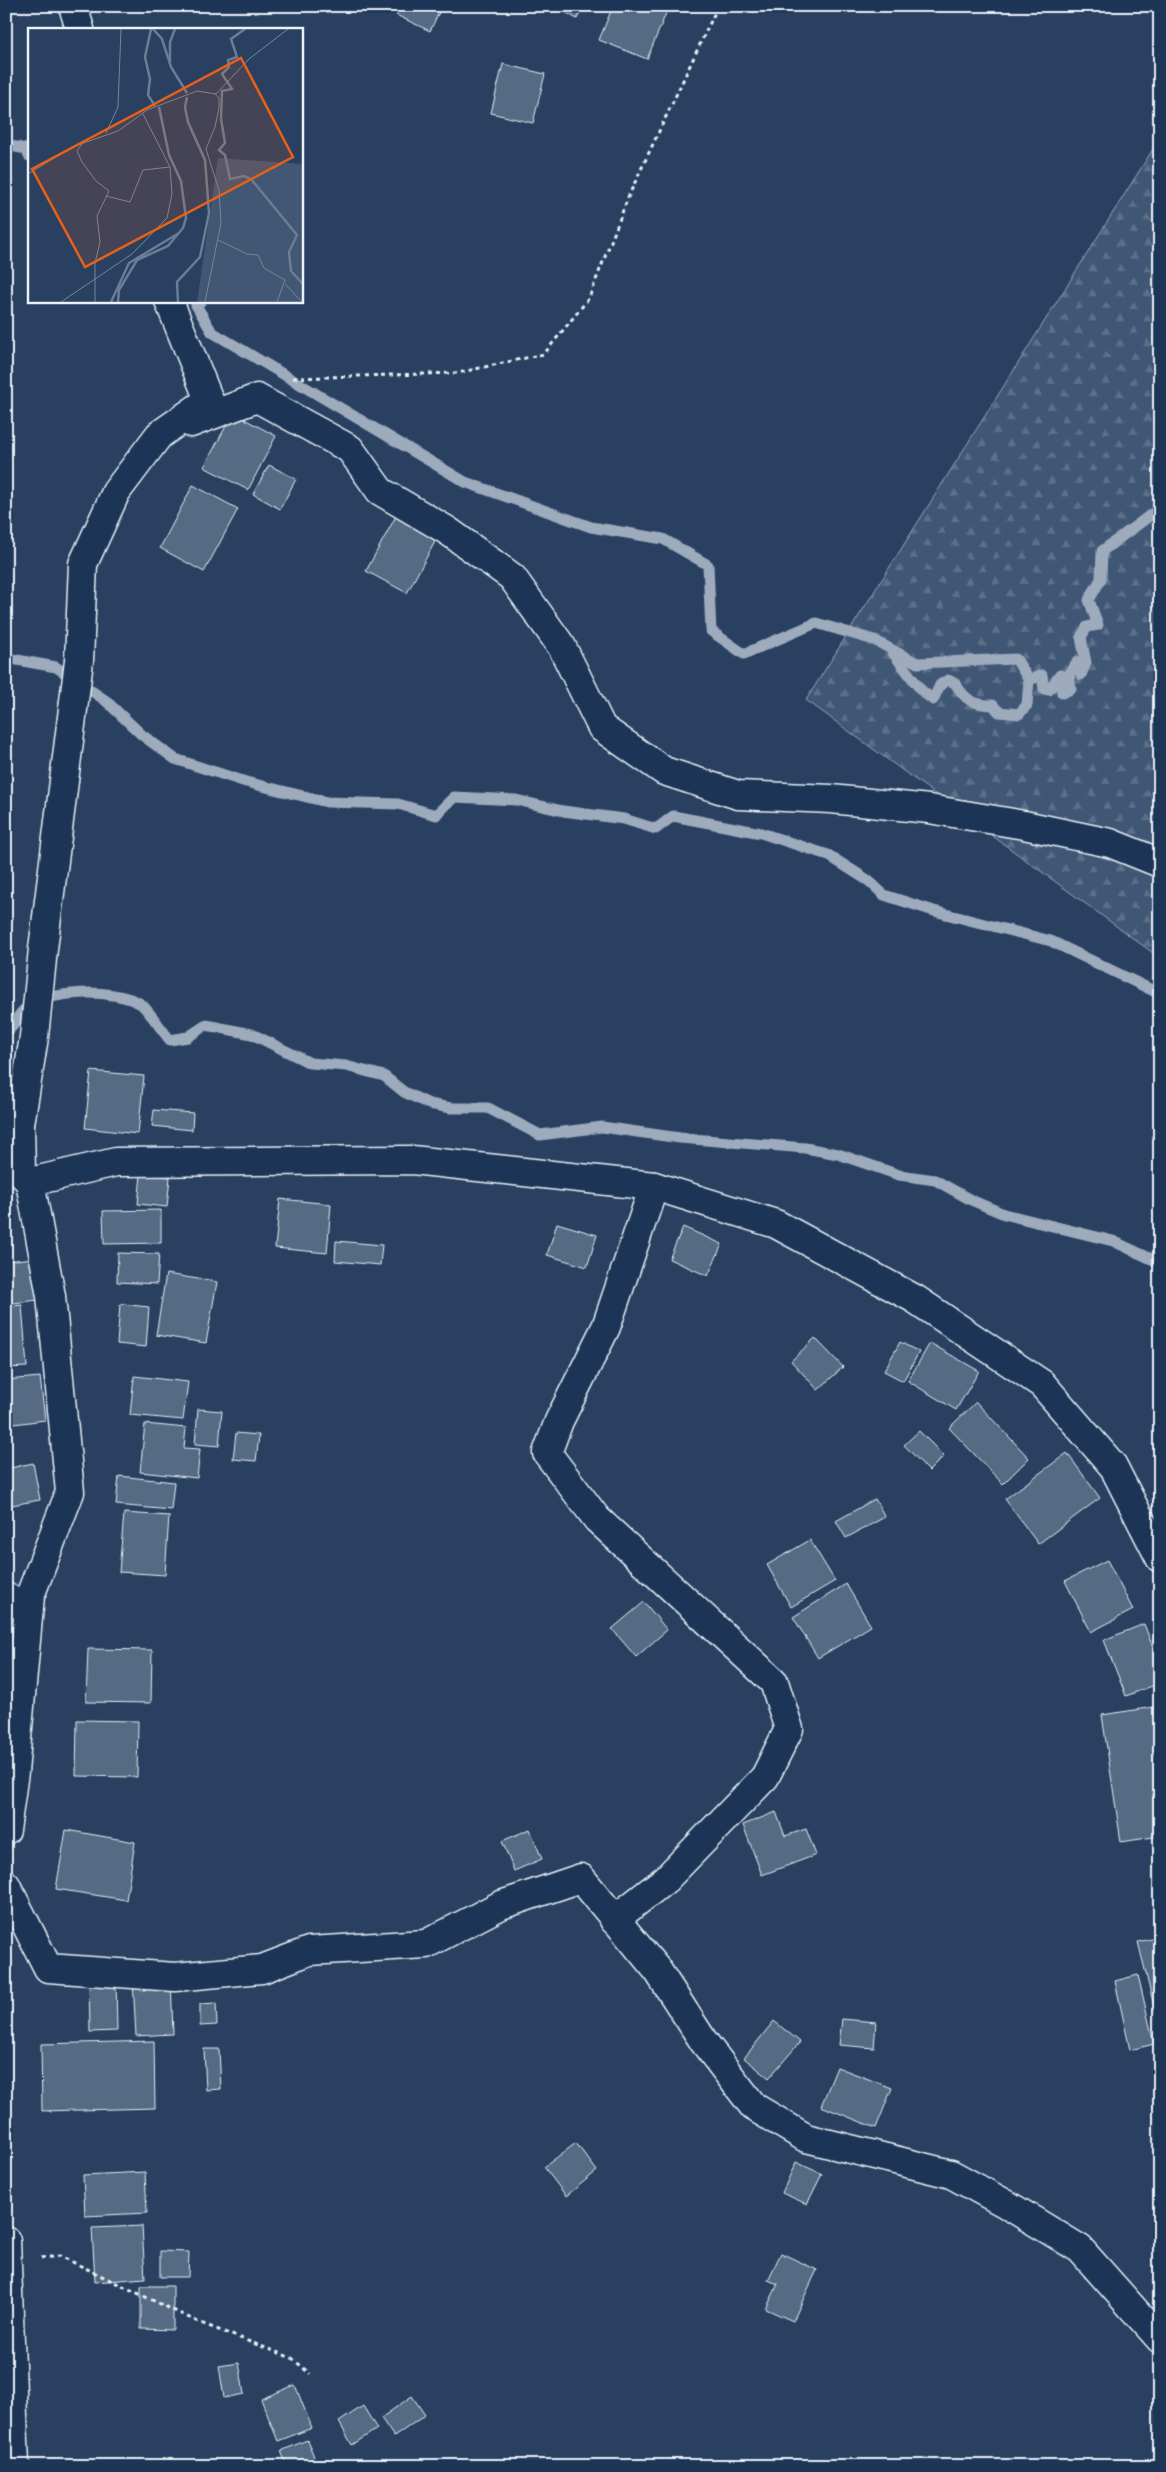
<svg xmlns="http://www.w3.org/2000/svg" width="1166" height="2472" viewBox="0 0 1166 2472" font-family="'Indie Flower',sans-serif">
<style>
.forest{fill:url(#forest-firs);stroke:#94a4b6}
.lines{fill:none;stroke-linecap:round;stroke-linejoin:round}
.stream{stroke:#9dabbd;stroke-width:11}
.building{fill:#556a83;stroke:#e8f1f8}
.street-casing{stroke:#e8f1f8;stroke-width:31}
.secondary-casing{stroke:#e8f1f8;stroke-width:31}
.path{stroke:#e8f1f8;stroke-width:3;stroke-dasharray:4 4;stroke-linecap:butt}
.street{stroke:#1d3557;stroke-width:28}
.secondary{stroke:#1d3557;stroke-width:28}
.inset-river{fill:none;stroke:#6b7c95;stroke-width:2.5}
.inset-road{fill:none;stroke:#75879d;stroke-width:1}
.view{fill:#e86118;fill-opacity:0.15;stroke:#e86118;stroke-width:2.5}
.inset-edge{fill:none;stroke:#e8f1f8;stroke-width:2.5}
</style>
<defs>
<pattern id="forest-firs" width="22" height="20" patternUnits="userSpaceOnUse" patternTransform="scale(1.25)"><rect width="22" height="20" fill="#415774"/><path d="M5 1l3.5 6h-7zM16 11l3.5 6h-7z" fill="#5c7089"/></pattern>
</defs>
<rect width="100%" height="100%" fill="#294061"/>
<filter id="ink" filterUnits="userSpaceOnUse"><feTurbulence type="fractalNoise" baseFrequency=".02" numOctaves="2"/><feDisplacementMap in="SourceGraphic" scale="10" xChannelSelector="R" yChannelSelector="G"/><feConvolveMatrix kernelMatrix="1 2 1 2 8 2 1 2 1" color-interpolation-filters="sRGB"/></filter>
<g filter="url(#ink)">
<!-- forest -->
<path class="forest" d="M1160,138V958L806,700Z"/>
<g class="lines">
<!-- stream -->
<g class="stream">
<path d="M6,145L26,149L29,156"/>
<path d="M201,301L196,305L212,332L465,482L591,527L663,539L708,565L711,631L744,654L816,623L874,640L917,663L1016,659L1029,680L1042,675L1044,689L1049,690L1060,675L1062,693L1071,689L1069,673L1077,662L1081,675L1086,663L1081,637L1087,627L1098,625L1089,600L1101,579L1102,551L1160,508"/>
<path d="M893,653L921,690L933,700L940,685L948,680L955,683C965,700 973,705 993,705L999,712L1019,714L1027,705L1029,680"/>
<path d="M6,658L56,667L105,700L142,735L175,759L246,782L327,802L398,804L436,815L454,797L516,800L563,811L624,819L656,829L673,816L761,833L828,855L869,881L884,895L934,911L1051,941L1160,994"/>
<path d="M6,1032C17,1025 15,1018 23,1011C45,989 115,988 141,1004C146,1007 164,1033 170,1040L188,1037L206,1025L252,1034L310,1063L346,1066L384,1076L404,1092L429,1104L451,1108H488L540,1135L602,1127L680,1138L805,1148L838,1154L899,1175L935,1180L971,1200L1004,1214L1113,1241L1160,1263"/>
</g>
</g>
<!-- building -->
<g class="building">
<path d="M400,6H442L430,31L396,15Z"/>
<path d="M555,6H584L577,19Z"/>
<path d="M613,6H669L647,59L599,40Z"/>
<path d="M503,64L545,74L533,123L491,113Z"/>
<path d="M233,413L276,436L248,490L204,467Z"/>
<path d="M269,465L296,479L280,509L253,494Z"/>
<path d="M193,485L238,509L204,572L160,548Z"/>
<path d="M396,516L437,538L407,593L366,571Z"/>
<path d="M91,1071L144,1076L138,1134L85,1128Z"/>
<path d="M154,1110L193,1113L192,1130L152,1126Z"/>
<path d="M141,1175L170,1177L167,1207L138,1204Z"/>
<path d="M280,1199L331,1204L327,1253L275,1248Z"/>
<path d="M161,1210V1243L104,1244L103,1211Z"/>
<path d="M557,1223L597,1235L587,1267L547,1255Z"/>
<path d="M683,1227L722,1244L708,1276L669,1259Z"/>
<path d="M336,1241L382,1245L380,1265L335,1261Z"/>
<path d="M118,1253L159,1254L157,1284L117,1282Z"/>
<path d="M34,1258L38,1300L6,1304V1261Z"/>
<path d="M166,1274L217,1282L206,1343L156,1335Z"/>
<path d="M120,1304L149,1307L146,1347L117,1344Z"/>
<path d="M22,1305L27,1367L6,1368V1307Z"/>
<path d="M815,1338L843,1367L818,1390L791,1361Z"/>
<path d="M900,1342L919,1352L903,1381L884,1371Z"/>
<path d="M930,1343L979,1371L956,1410L908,1381Z"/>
<path d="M134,1376L188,1382L183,1420L130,1415Z"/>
<path d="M40,1377L45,1420L6,1425V1380Z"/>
<path d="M976,1402L1029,1458L1003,1484L949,1428Z"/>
<path d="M198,1409L222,1411L219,1446L195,1444Z"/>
<path d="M145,1424L186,1428L184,1448L200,1449L197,1478L140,1472Z"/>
<path d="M919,1431L944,1456L929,1471L904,1445Z"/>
<path d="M236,1433L259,1435L256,1461L233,1459Z"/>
<path d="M1067,1453L1100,1498L1038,1544L1005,1499Z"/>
<path d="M33,1463L40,1500L6,1506V1469Z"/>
<path d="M119,1476L174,1482L171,1510L116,1505Z"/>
<path d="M875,1499L885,1517L846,1538L836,1521Z"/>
<path d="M124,1513L169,1516L165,1575L119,1572Z"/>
<path d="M810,1540L835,1581L791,1607L767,1565Z"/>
<path d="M1107,1560L1133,1610L1091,1632L1065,1581Z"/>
<path d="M846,1584L871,1626L818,1658L793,1617Z"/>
<path d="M644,1602L667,1630L636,1657L612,1629Z"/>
<path d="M1144,1624L1160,1666V1683L1126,1696L1104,1640Z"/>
<path d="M88,1649L152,1650L151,1703L86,1702Z"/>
<path d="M1160,1706V1810L1157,1811L1160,1836L1121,1842L1102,1715Z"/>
<path d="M77,1720L138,1721L137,1777L76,1776Z"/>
<path d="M776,1812L785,1836L806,1829L816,1855L762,1875L743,1825Z"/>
<path d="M530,1829L542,1859L514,1871L502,1841Z"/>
<path d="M66,1830L135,1842L126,1900L56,1889Z"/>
<path d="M1160,1937V2030L1138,1942Z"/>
<path d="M1138,1975L1154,2044L1130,2050L1115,1981Z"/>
<path d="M171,1978L173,2034L136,2036L133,1981Z"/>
<path d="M89,1979H116L117,2031L90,2032Z"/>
<path d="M216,2003L217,2025L200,2026V2004Z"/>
<path d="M842,2019L876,2022L874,2048L839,2045Z"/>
<path d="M774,2021L800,2042L769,2078L744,2058Z"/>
<path d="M154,2041L155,2108L42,2111L41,2044Z"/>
<path d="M204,2049H219L221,2089L206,2090Z"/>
<path d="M837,2067L892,2088L876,2128L821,2106Z"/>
<path d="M576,2143L597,2171L566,2196L544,2167Z"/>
<path d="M796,2162L822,2174L807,2204L782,2193Z"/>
<path d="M145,2172L147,2213L85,2216L83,2175Z"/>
<path d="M142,2226L145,2278L95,2282L92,2228Z"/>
<path d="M160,2251L189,2252L188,2277H160Z"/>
<path d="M781,2253L817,2270L793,2321L766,2309L778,2284L768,2280Z"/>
<path d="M141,2286H173V2330L141,2329Z"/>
<path d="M239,2363L244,2394L224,2398L219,2366Z"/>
<path d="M295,2385L312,2428L278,2441L261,2399Z"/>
<path d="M412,2396L425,2415L394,2437L381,2418Z"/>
<path d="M363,2406L377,2429L352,2445L339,2422Z"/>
<path d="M307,2440L318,2466H287L281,2451Z"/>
</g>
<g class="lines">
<!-- street casing -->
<g class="street-casing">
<g id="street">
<path d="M73,6L80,29"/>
<path d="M191,423L257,398L350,449L380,491L448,531L512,577L562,647L602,728L664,771L738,795L831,799L929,809L1024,825L1110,843L1160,863"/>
<path d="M30,1182L116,1162L412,1160L654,1186L776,1224L915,1299L1042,1384L1113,1466L1160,1558"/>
<path d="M6,1830L14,1772L30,1596L70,1492L51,1296L30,1182L21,1173L20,1124L34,1037L43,949L79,661L83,564L116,492L159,435L209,400L169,301"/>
<path d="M6,1885L48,1968L175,1977L262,1969L309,1951L426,1944L501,1905L581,1878L658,1971L704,2042L754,2107L806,2138L951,2174L1006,2204L1080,2249L1160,2339"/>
<path d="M614,1920L666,1879L765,1777L789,1729L774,1682L597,1519L547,1453L559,1421L606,1327L654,1186"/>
<path d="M6,2241L15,2466"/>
</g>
</g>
<!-- secondary casing -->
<g class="secondary-casing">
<path id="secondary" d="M6,1597L28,1610"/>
</g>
<!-- path -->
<g class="path">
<path d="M293,378L457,373L544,354L589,298L629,195L718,6"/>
<path d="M41,2258L60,2256L198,2322L292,2358L310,2374"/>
</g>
<!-- street -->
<use href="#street" class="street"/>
<!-- secondary -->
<use href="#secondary" class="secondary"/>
</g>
</g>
<!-- overview -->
<g transform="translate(28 28)">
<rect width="275" height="275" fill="#294061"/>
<path d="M190,130L275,136V274H169Z" fill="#415774"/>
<path class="inset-river" d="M123,1L117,29L122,51L120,67L127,78M125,1L134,11L143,39L159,65M217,1L203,11L209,29L200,32L201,39L194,46L204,61L194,63L193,91L197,115L191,122L197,127L202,151L216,148L223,151L269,207L261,224L263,243L275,256M142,34V14L147,1M83,274L101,235L151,205M90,274L91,262L109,232L140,218L155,200L158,190L153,153L141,127L131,79M150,274L149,254L172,229L181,185L177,132L160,94L157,79L159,69"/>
<path class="inset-road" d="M78,105L90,79L93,1M55,114L49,123L54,134L68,153L81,163L69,188L72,214L67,235V274M0,146L44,119L90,103L119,82L169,63L188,66L221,31L260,1M78,168L102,174L115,142L142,139M190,212L219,226L230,227L236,240L257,252L249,274M257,256L274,274M33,274L104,226L139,190L144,166L142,139L115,86M177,274L193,195L191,162L178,121L187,99L191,80V70L187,66"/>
<path class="view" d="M213,30L265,129L57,239L4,141Z"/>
<rect width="275" height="275" class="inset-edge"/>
</g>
<!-- margin -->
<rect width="1166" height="2472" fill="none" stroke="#1d3557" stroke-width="25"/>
<rect x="12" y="12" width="1141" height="2447" fill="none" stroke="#e8f1f8" stroke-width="2" filter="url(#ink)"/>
</svg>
